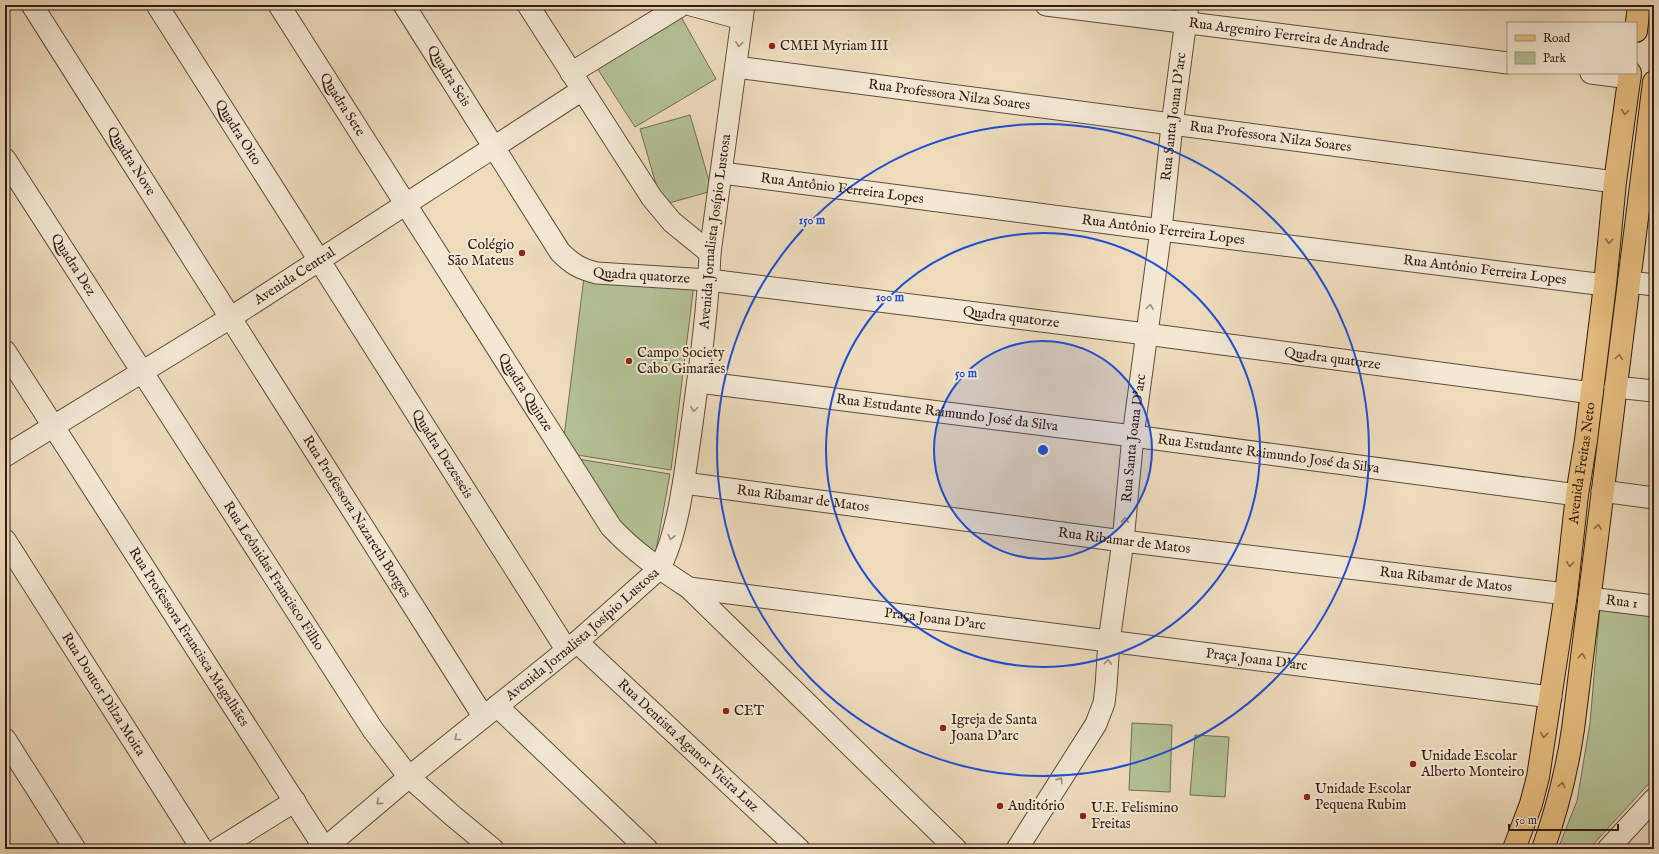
<svg xmlns="http://www.w3.org/2000/svg" width="1659" height="854" viewBox="0 0 1659 854" font-family="'IM FELL English',serif">
<style>
.green{fill:#b3c195;stroke:#726e54}
.lines{fill:none;stroke-linecap:round;stroke-linejoin:round}
.minor-casing{stroke:#604b3c;stroke-width:23}
.major-casing{stroke:#311b12;stroke-width:24}
.minor{stroke:#f3e8d3;stroke-width:21}
.major{stroke:#e6be7e;stroke-width:22}
.oneway{stroke:#9c8c7c}
.oneway2{stroke:#8c6c48}
.ring{fill:none;stroke:#1d4ed8;stroke-width:2}
.poi-dot{fill:#8f2418;stroke:#f3e8d3;stroke-width:1.5}
.labels{text-anchor:middle;dominant-baseline:central;stroke-width:4;stroke-linejoin:round;paint-order:stroke}
.street-label{font-size:14px;fill:#311b12;stroke:#f3e8d3}
.poi-label{font-size:14px;fill:#311b12;stroke:#f3e8d3;text-anchor:start}
.centre{fill:#1d4ed8;stroke:#f3e8d3;stroke-width:2}
.ring-label{font-size:12px;text-anchor:middle;font-weight:bold;fill:#1d4ed8;stroke:#f3e8d3;stroke-width:4;stroke-linejoin:round;paint-order:stroke}
</style>
<rect width="100%" height="100%" fill="#eddbbc"/>
<filter id="stains"><feTurbulence type="fractalNoise" baseFrequency=".005" numOctaves="4"/><feColorMatrix values="0 0 0 0 .2 0 0 0 0 .09 0 0 0 0 .02 0 0 0 .5 -.17"/></filter>
<radialGradient id="worn" r=".72"><stop offset=".6" stop-color="#630" stop-opacity="0"/><stop offset="1" stop-color="#630" stop-opacity=".3"/></radialGradient>
<!-- green -->
<g class="green">
<path d="M680,15L716,79L635,127L597,68Z"/>
<path d="M690,115L712,191L662,205L640,129Z"/>
<path d="M584,277L694,284L671,470L577,455L564,437Z"/>
<path d="M578,459L670,474L655,556L615,520Z"/>
<path d="M1600,607L1654,612V778L1589,849H1558L1577,801L1590,723Z"/>
<path d="M1132,723L1172,725L1170,792L1129,790Z"/>
<path d="M1195,735L1229,737L1225,797L1190,795Z"/>
</g>
<g class="lines">
<!-- minor casing -->
<g class="minor-casing">
<g id="minor">
<path id="s1" d="M32,5L483,716"/>
<path id="s2" d="M157,5L566,649"/>
<path id="s3" d="M279,5L611,527C635,553 660,569 689,588L956,849"/>
<path id="s4" d="M404,5L560,252C572,264 580,269 597,273L709,280L1146,334L1592,393"/>
<path d="M528,5L652,198L672,222L710,253"/>
<path d="M691,5L742,19"/>
<path id="s5" d="M1046,5L1508,63"/>
<path id="s6" d="M736,67L1615,182"/>
<path d="M571,73L682,5"/>
<path d="M1591,73L1630,78"/>
<path id="s7" d="M5,159L373,730L409,777L453,816L493,849"/>
<path id="s8" d="M722,173L1161,230L1605,285"/>
<path d="M1630,282L1654,285"/>
<path id="s9" d="M5,351L325,849"/>
<path id="s10" d="M698,382L1133,436L1577,495"/>
<path d="M1615,387L1654,391"/>
<path id="s11" d="M5,456L230,318L582,90"/>
<path id="s12" d="M684,483L1123,541L1566,594"/>
<path d="M1602,491L1654,498"/>
<path id="s13" d="M5,540L202,849"/>
<path id="s14" d="M689,588L1551,697"/>
<path id="s15" d="M1589,598L1654,606"/>
<path id="s16" d="M577,642L799,849"/>
<path d="M497,706L647,849"/>
<path d="M5,739L75,849"/>
<path d="M218,849L295,801"/>
<path id="s17" d="M324,849L409,777L577,642L659,569C679,533 685,471 691,431C699,372 708,312 710,253L744,5"/>
<path id="s18" d="M1017,849L1096,724L1104,703L1106,686L1109,641L1123,541L1133,436L1161,230L1172,125L1188,5"/>
<path d="M1608,849L1654,799"/>
</g>
</g>
<!-- major casing -->
<g class="major-casing">
<g id="major">
<path d="M1636,31L1639,5"/>
<path id="s19" d="M1514,849L1531,804L1538,777L1566,594L1577,495L1586,440L1605,285L1615,182L1630,73"/>
<path d="M1543,849C1557,810 1567,770 1573,729L1654,82"/>
</g>
</g>
<!-- minor -->
<use href="#minor" class="minor"/>
<!-- major -->
<use href="#major" class="major"/>
</g>
<!-- one-way arrows -->
<defs><path id="oneway-chevron" d="M-2-3.5L2.5 0L-2 3.5" fill="none" stroke-width="1.6" stroke-linecap="round" stroke-linejoin="round"/></defs>
<g class="oneway">
<use href="#oneway-chevron" transform="translate(739 44) rotate(97)"/>
<use href="#oneway-chevron" transform="translate(1150 307) rotate(-82)"/>
<use href="#oneway-chevron" transform="translate(694 409) rotate(98)"/>
<use href="#oneway-chevron" transform="translate(1125 520) rotate(-85)"/>
<use href="#oneway-chevron" transform="translate(671 537) rotate(103)"/>
<use href="#oneway-chevron" transform="translate(1108 662) rotate(-86)"/>
<use href="#oneway-chevron" transform="translate(457 738) rotate(141)"/>
<use href="#oneway-chevron" transform="translate(1060 780) rotate(-57)"/>
<use href="#oneway-chevron" transform="translate(379 802) rotate(140)"/>
</g>
<g class="oneway2">
<use href="#oneway-chevron" transform="translate(1625 112) rotate(98)"/>
<use href="#oneway-chevron" transform="translate(1609 241) rotate(95)"/>
<use href="#oneway-chevron" transform="translate(1619 357) rotate(-82)"/>
<use href="#oneway-chevron" transform="translate(1598 527) rotate(-83)"/>
<use href="#oneway-chevron" transform="translate(1570 564) rotate(96)"/>
<use href="#oneway-chevron" transform="translate(1582 656) rotate(-83)"/>
<use href="#oneway-chevron" transform="translate(1544 735) rotate(96)"/>
<use href="#oneway-chevron" transform="translate(1562 785) rotate(-76)"/>
</g>
<!-- distance rings -->
<circle cx="1043" cy="450" r="109" fill="#1d4ed8" fill-opacity=".12"/>
<g class="ring">
<circle cx="1043" cy="450" r="109"/>
<circle cx="1043" cy="450" r="217"/>
<circle cx="1043" cy="450" r="326"/>
</g>
<!-- markers -->
<g class="poi-dot">
<circle cx="772" cy="46" r="4"/>
<circle cx="522" cy="253" r="4"/>
<circle cx="629" cy="361" r="4"/>
<circle cx="726" cy="711" r="4"/>
<circle cx="943" cy="728" r="4"/>
<circle cx="1413" cy="764" r="4"/>
<circle cx="1307" cy="797" r="4"/>
<circle cx="1000" cy="806" r="4"/>
<circle cx="1083" cy="816" r="4"/>
</g>
<g class="labels">
<!-- street labels -->
<g class="street-label">
<text stroke="none"><textPath href="#s5" startOffset="245">Rua Argemiro Ferreira de Andrade</textPath></text>
<text stroke="none"><textPath href="#s4" startOffset="84">Quadra Seis</textPath></text>
<text stroke="none"><textPath href="#s6" startOffset="215">Rua Professora Nilza Soares</textPath></text>
<text stroke="none"><textPath href="#s3" startOffset="118">Quadra Sete</textPath></text>
<text stroke="none"><textPath href="#s18" startOffset="761">Rua Santa Joana D'arc</textPath></text>
<text stroke="none"><textPath href="#s2" startOffset="151">Quadra Oito</textPath></text>
<text stroke="none"><textPath href="#s6" startOffset="539">Rua Professora Nilza Soares</textPath></text>
<text stroke="none"><textPath href="#s1" startOffset="185">Quadra Nove</textPath></text>
<text stroke="none"><textPath href="#s8" startOffset="121">Rua Antônio Ferreira Lopes</textPath></text>
<text stroke="none"><textPath href="#s8" startOffset="445">Rua Antônio Ferreira Lopes</textPath></text>
<text stroke="none"><textPath href="#s17" startOffset="780">Avenida Jornalista Josípio Lustosa</textPath></text>
<text stroke="none"><textPath href="#s7" startOffset="126">Quadra Dez</textPath></text>
<text stroke="none"><textPath href="#s8" startOffset="769">Rua Antônio Ferreira Lopes</textPath></text>
<text stroke="none"><textPath href="#s11" startOffset="341">Avenida Central</textPath></text>
<text stroke="none"><textPath href="#s4" startOffset="380">Quadra quatorze</textPath></text>
<text stroke="none"><textPath href="#s4" startOffset="752">Quadra quatorze</textPath></text>
<text stroke="none"><textPath href="#s4" startOffset="1076">Quadra quatorze</textPath></text>
<text stroke="none"><textPath href="#s3" startOffset="459">Quadra Quinze</textPath></text>
<text stroke="none"><textPath href="#s10" startOffset="251">Rua Estudante Raimundo José da Silva</textPath></text>
<text stroke="none"><textPath href="#s18" startOffset="437">Rua Santa Joana D'arc</textPath></text>
<text stroke="none"><textPath href="#s10" startOffset="575">Rua Estudante Raimundo José da Silva</textPath></text>
<text stroke="none"><textPath href="#s2" startOffset="532">Quadra Dezesseis</textPath></text>
<text stroke="none"><textPath href="#s19" startOffset="393">Avenida Freitas Neto</textPath></text>
<text stroke="none"><textPath href="#s12" startOffset="120">Rua Ribamar de Matos</textPath></text>
<text stroke="none"><textPath href="#s1" startOffset="606">Rua Professora Nazareth Borges</textPath></text>
<text stroke="none"><textPath href="#s12" startOffset="444">Rua Ribamar de Matos</textPath></text>
<text stroke="none"><textPath href="#s7" startOffset="496">Rua Leônidas Francisco Filho</textPath></text>
<text stroke="none"><textPath href="#s12" startOffset="768">Rua Ribamar de Matos</textPath></text>
<text stroke="none"><textPath href="#s15" startOffset="33">Rua 1</textPath></text>
<text stroke="none"><textPath href="#s14" startOffset="248">Praça Joana D'arc</textPath></text>
<text stroke="none"><textPath href="#s17" startOffset="336">Avenida Jornalista Josípio Lustosa</textPath></text>
<text stroke="none"><textPath href="#s9" startOffset="340">Rua Professora Francisca Magalhães</textPath></text>
<text stroke="none"><textPath href="#s14" startOffset="572">Praça Joana D'arc</textPath></text>
<text stroke="none"><textPath href="#s13" startOffset="183">Rua Doutor Dilza Moita</textPath></text>
<text stroke="none"><textPath href="#s16" startOffset="152">Rua Dentista Aganor Vieira Luz</textPath></text>
</g>
<!-- poi labels -->
<g class="poi-label">
<text x="780" y="46">CMEI Myriam III</text>
<text x="514" y="245" text-anchor="end">Colégio<tspan x="514" dy="16">São Mateus</tspan></text>
<text x="637" y="353">Campo Society<tspan x="637" dy="16">Cabo Gimarães</tspan></text>
<text x="734" y="711">CET</text>
<text x="951" y="720">Igreja de Santa<tspan x="951" dy="16">Joana D'arc</tspan></text>
<text x="1421" y="756">Unidade Escolar<tspan x="1421" dy="16">Alberto Monteiro</tspan></text>
<text x="1315" y="789">Unidade Escolar<tspan x="1315" dy="16">Pequena Rubim</tspan></text>
<text x="1008" y="806">Auditório</text>
<text x="1091" y="808">U.E. Felismino<tspan x="1091" dy="16">Freitas</tspan></text>
</g>
</g>
<circle cx="1043" cy="450" r="6" class="centre"/>
<g class="ring-label">
<text x="812" y="224">150 m</text>
<text x="890" y="301">100 m</text>
<text x="966" y="377">50 m</text>
</g>
<!-- margin -->
<rect width="1659" height="854" fill="none" stroke="#eddbbc" stroke-width="20"/>
<rect x="6" y="6" width="1647" height="842" fill="none" stroke="#311b12" stroke-width="2"/>
<rect x="10" y="10" width="1639" height="834" fill="none" stroke="#311b12"/>
<!-- legend -->
<rect x="1507" y="22" width="130" height="52" fill="#f3e8d3" stroke="#a59686"/>
<rect x="1515" y="35" width="20" height="6" fill="#e6be7e" stroke="#a59686"/>
<text x="1543" y="42" font-size="12" fill="#311b12">Road</text>
<rect x="1515" y="52" width="20" height="12" fill="#b3c195" stroke="#a59686"/>
<text x="1543" y="62" font-size="12" fill="#311b12">Park</text>
<!-- scale -->
<path d="M1509 824v6h109v-6" fill="none" stroke="#311b12" stroke-width="2"/>
<text x="1515" y="824" font-size="12" fill="#311b12" stroke="#f3e8d3" stroke-width="3" paint-order="stroke">50 m</text>
<rect width="100%" height="100%" filter="url(#stains)"/>
<rect width="100%" height="100%" fill="url(#worn)"/>
</svg>
